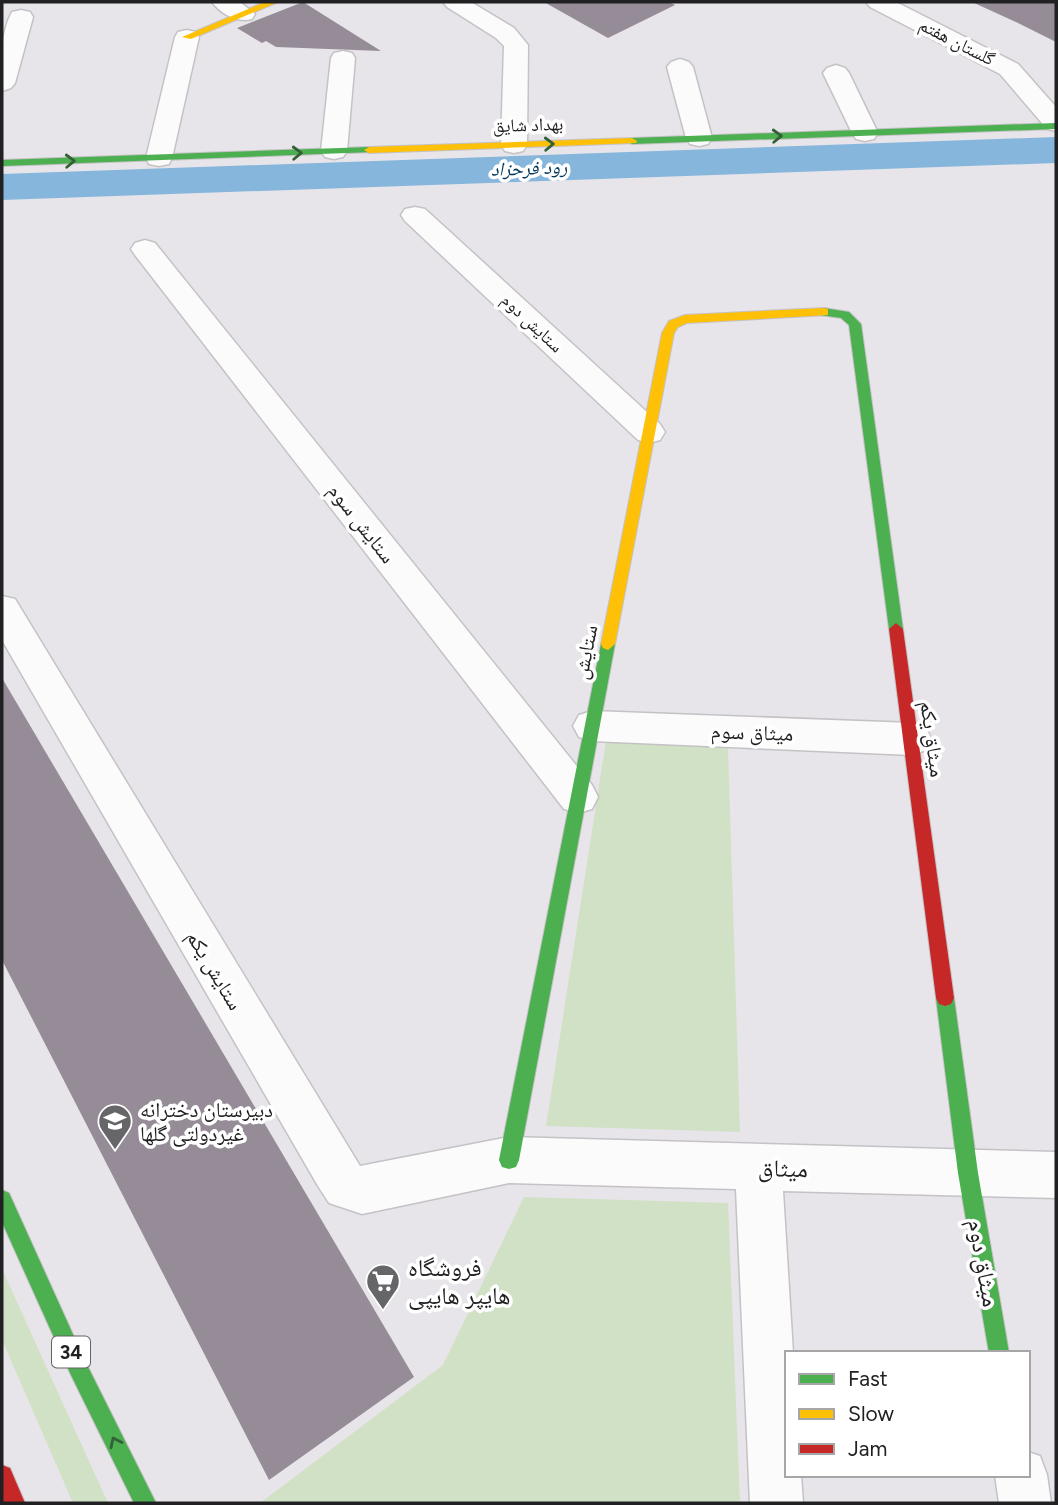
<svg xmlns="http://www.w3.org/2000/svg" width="1058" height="1505" viewBox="0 0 1058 1505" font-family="Figtree,'Noto Naskh Arabic',sans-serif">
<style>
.green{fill:#d1e1c5}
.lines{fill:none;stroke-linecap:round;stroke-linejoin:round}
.river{fill:#86b6dc;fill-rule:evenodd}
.building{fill:#958c98}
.street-casing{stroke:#c4c2c5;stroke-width:3}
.fast-casing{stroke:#c4c2c5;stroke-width:2}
.slow-casing{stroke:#c4c2c5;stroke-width:2}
.jam-casing{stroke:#c4c2c5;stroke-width:2}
.street{fill:#fbfbfc;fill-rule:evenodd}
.fast{fill:#4caf50;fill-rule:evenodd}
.slow{fill:#ffc107;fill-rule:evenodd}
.jam{fill:#c62828;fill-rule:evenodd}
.oneway{stroke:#346037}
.labels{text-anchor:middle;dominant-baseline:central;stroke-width:7;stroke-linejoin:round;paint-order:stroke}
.far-street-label{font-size:18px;fill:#212022;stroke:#fff}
.far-water-label{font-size:19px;font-style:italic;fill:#00395b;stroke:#fff}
.shield{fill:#fff;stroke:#646364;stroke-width:2}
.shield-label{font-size:19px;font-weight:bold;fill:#212022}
.street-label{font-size:21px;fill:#212022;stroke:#fff}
.poi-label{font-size:21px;fill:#212022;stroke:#fff;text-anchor:start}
.near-street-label{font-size:24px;fill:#212022;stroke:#fff}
.near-poi-label{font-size:24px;fill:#212022;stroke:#fff;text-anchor:start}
</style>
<rect width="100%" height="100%" fill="#e7e5e9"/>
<!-- green -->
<g class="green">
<path d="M606,741L728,747L740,1132L546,1126Z"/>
<path d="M524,1197L728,1203L740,1503H260L443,1365Z"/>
<path d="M2,1269L108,1503H73L2,1340Z"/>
</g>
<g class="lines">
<!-- river -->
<path class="river" d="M1056,137V163L2,200V174Z"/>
</g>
<!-- building -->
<g class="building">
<path d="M303,2L381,51L276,47L266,41L262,43L237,28Z"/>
<path d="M544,2H669L675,5L608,38Z"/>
<path d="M972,2H1056V42L1018,23Z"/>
<path d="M2,678L414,1377L269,1480L2,960Z"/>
</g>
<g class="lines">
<!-- street casing -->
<g class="street-casing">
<g id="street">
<path d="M212,2H240L255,14L252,19C237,23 221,14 212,2Z"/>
<path d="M443,2H471L514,28L528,45L527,145L523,151L514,153L505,151L501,145L504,46L496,38L447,7Z"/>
<path d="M866,2H896L1018,64L1056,107V131L1047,129L1000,74L870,7Z"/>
<path d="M21,10L30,12L33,17L15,83L11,88L2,91C1,66 0,33 12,12Z"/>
<path d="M187,30L196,32L199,37L172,158L169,164L159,166L149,164L146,158L175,37L178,32Z"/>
<path d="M343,51L352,53L355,58L347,151L343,157L334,159L325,157L321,151L331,58L334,53Z"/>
<path d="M680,59L689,62L693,67L712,138L708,144L699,146L690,144L686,138L667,67L671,62Z"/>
<path d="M836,65L845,68L849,73L878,133L874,139L865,141L856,139L852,133L823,73L827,68Z"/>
<path d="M415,207L425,209L660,424L665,432L660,440L649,443L638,440L405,221L401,215L405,209Z"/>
<path d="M145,240L155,243L592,785L598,797L592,809L578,813L564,809L135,255L131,249L135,243Z"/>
<path d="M2,596L15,599L360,1166L509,1137L1056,1152V1198L783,1191L793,1353H787V1475H801L803,1503H750L736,1189L509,1183L362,1214L329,1203L318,1186L2,640Z"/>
<path d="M592,711L912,723L926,728L931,739L926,750L912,755L592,741L579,737L573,726L579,715Z"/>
<path d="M1028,1452L1040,1456L1047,1475L1051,1503H999L995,1475H1028Z"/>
</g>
</g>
<!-- fast casing -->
<g class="fast-casing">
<g id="fast">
<path d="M1056,123V129L632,144L627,141L632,138Z"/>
<path d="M369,147L373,148V152L2,166V160Z"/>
<path d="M824,308L849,312L861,324L903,629L896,635L889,629L849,325L841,318L820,315V309Z"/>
<path d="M608,638L615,644L519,1160L516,1167L509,1169L502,1167L499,1160L601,644Z"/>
<path d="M945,990L951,992L954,998L978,1173L1009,1353H989L958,1173L936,998L939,992Z"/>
<path d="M2,1190L9,1193L85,1361L156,1503H134L71,1375L2,1222Z"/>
</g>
</g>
<!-- slow casing -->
<g class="slow-casing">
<g id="slow">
<path d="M265,2H278L191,39L182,37Z"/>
<path d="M632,138L637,141L636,143L369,153L364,150L369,147Z"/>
<path d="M824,308L828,309V315L687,323L678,327L674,333L615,644L608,650L603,648L601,644L662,333L669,321L685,315Z"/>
</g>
</g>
<!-- jam casing -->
<g class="jam-casing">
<g id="jam">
<path d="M896,623L903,629L954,998L951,1004L945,1006L939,1004L936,998L889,629Z"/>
<path d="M2,1465L10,1468L25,1503H3Z"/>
</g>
</g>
<!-- street -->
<use href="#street" class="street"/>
<!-- fast -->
<use href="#fast" class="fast"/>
<!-- slow -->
<use href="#slow" class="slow"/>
<!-- jam -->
<use href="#jam" class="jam"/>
</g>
<!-- one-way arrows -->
<defs><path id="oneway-chevron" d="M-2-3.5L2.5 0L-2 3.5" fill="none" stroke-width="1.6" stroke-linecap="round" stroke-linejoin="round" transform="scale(1.75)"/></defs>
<g class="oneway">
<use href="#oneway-chevron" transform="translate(777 136) rotate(-2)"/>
<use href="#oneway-chevron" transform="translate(549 144) rotate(-2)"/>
<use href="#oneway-chevron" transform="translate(297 153) rotate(-2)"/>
<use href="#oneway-chevron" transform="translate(70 161) rotate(-2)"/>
<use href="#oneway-chevron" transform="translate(115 1442) rotate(-116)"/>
</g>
<!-- icons -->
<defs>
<g id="school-pin" transform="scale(1.75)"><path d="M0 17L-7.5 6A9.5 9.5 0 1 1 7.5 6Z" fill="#666568" stroke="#fff"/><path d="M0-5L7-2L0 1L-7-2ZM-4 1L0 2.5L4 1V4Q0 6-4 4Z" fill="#fff"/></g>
<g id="supermarket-pin" transform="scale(1.75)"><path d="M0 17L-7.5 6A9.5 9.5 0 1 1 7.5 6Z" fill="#666568" stroke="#fff"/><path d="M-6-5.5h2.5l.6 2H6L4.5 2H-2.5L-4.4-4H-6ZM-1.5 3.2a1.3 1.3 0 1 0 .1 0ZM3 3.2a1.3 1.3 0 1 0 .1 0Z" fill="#fff"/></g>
</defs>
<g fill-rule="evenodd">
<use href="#school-pin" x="115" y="1121"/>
<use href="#supermarket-pin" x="383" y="1281"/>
</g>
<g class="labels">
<!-- far-street labels -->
<g class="far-street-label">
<text transform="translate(957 42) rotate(27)">گلستان هفتم</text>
<text transform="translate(528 125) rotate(-2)">بهداد شایق</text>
<text transform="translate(532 323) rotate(43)">ستایش دوم</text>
</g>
<!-- far-water labels -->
<g class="far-water-label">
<text transform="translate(529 168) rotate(-2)">رود فرحزاد</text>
</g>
<!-- shield labels -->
<rect class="shield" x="52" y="1336.5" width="38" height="31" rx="5"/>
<g class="shield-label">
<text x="71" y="1352">34</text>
</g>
<!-- street labels -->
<g class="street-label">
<text transform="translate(362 523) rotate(52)">ستایش سوم</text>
<text transform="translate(585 652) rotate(-79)">ستایش</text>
<text transform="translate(752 732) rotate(2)">میثاق سوم</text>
<text transform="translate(933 739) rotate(82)">میثاق یکم</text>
<text transform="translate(215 970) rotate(59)">ستایش یکم</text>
</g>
<!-- poi labels -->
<g class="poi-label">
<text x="140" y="1109">دبیرستان دخترانه<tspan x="140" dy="24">غیردولتی گلها</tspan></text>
</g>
<!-- near-street labels -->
<g class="near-street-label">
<text transform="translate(783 1168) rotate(2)">میثاق</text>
<text transform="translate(984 1263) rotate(80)">میثاق دوم</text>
</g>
<!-- near-poi labels -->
<g class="near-poi-label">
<text x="408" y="1267">فروشگاه<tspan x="408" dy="28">هایپر هایپی</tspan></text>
</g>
</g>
<!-- border -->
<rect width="1058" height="1505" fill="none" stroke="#212022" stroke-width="7"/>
<!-- legend -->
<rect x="785" y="1351" width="245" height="126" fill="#ffffff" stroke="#a6a6a7" stroke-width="2"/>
<rect x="799" y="1374" width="35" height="10" fill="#4caf50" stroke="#a6a6a7" stroke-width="2"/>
<text x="848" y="1386" font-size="21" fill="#212022">Fast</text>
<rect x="799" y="1409" width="35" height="10" fill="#ffc107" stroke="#a6a6a7" stroke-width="2"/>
<text x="848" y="1421" font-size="21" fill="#212022">Slow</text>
<rect x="799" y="1444" width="35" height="10" fill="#c62828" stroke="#a6a6a7" stroke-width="2"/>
<text x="848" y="1456" font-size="21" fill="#212022">Jam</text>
</svg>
